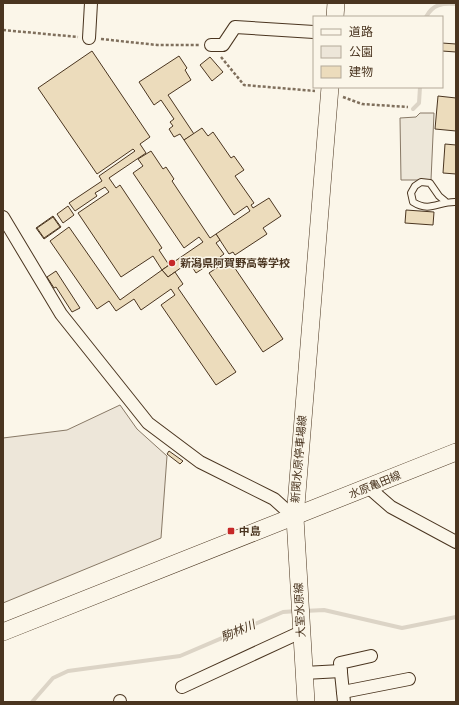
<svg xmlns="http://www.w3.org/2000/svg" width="459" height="705" viewBox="0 0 459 705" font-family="Figtree,'Noto Sans JP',sans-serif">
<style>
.green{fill:#ede6d9;stroke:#887966}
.parking{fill:#ede7d9;stroke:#887966}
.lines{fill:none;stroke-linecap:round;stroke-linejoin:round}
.stream{stroke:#dcd4c6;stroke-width:4}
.building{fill:#ecdcbc;stroke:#4a3520}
.lane-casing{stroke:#4a3520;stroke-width:8}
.street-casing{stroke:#4a3520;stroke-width:14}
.secondary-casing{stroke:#4a3520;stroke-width:18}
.path{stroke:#7f6f5c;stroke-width:2.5;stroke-dasharray:3 2;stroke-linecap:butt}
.lane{stroke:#fbf6e9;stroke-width:6}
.street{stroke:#fbf6e9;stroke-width:12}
.secondary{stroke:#fbf6e9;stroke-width:17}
.poi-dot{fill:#c62828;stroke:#fbf6e9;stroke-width:1.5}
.labels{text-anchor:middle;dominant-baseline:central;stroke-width:3;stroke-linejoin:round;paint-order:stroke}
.poi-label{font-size:11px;font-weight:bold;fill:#4a3520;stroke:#fbf6e9;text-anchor:start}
.street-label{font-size:11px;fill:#4a3520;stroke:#fbf6e9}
.water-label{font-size:12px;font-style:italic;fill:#4a3520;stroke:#fbf6e9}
</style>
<rect width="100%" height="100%" fill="#fbf6e9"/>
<!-- green -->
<path class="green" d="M120,405L137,429L167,456L161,538L3,603V438L67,430Z"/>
<!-- parking -->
<path class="parking" d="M420,113H434L431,180H401L400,118L416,117Z"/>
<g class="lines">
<!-- stream -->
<g class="stream">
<path d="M426,17C433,4 442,3 456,4"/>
<path d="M413,109L419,103L420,87"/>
<path d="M304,611L324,610L402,628L456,617"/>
<path d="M32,702L53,678L68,671L180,656L283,612L297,611"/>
</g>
</g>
<!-- building -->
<g class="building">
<path d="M442,43L456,44V52L442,51Z"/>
<path d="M92,51L150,137L140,144L146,153L109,178L116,188L120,185L162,248L159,250L169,265L162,270L153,256L121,277L78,213L109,192L105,187L95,193L97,196L75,211L69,203L102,181L99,176L135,151L133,149L97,174L38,88Z"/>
<path d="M179,56L187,68L185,70L191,80L168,95L194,134L184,140L180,134L174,137L169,129L173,126L170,122L174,119L161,100L154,105L139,82Z"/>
<path d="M210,57L223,72L212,81L200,65Z"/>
<path d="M438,96L456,98V131L435,129Z"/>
<path d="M202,128L208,136L213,132L231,158L234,156L244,170L235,176L254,203L251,205L253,208L269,198L281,216L263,228L267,234L235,255L233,252L229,254L216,234L250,211L247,206L234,215L184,140Z"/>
<path d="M445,144L456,145V174L443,173Z"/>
<path d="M151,151L163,169L166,167L174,179L172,181L210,238L216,234L220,240L216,243L224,254L220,257L223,261L228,258L283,339L263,352L209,273L221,265L217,259L196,273L189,262L168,277L162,270L203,242L199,237L184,248L133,173L143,166L138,159Z"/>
<path d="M68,206L74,215L63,223L57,214Z"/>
<path d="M406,210L434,212L433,225L405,223Z"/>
<path d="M53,216L61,227L44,239L36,228Z"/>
<path d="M53,217L60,227L44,238L37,228Z"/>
<path d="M69,227L120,300L162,270L168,277L175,272L183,284L178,288L236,372L216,385L161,305L175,295L171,289L141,310L134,299L116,311L109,301L97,309L50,241Z"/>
<path d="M56,271L80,308L72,312L56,287L54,288L47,277Z"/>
<path d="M169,451L183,461L180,464L167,454Z"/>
</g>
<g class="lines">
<!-- lane casing -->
<g class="lane-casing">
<path id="lane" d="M445,201L439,196L430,183L421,182L415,186L411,193L413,202C430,213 439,201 456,202"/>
</g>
<!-- street casing -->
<g class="street-casing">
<g id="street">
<path d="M89,38L91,3"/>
<path d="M211,45H223L235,27L314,32"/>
<path d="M3,217L61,314L148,423L200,462L274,499L295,518"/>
<path d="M368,487L391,507L456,542"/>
<path d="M304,673L341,671"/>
<path d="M182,687L301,632"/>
<path d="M343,692L409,679"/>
<path d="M120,701V702"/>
<path d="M344,702L340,663L371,656"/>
</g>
</g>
<!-- secondary casing -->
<g class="secondary-casing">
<g id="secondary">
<path d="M335,17L336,3"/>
<path d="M3,632L456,452"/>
<path d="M306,702L295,518L330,87"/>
</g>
</g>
<!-- path -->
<g class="path">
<path d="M3,30L78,37"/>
<path d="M101,39L157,45H200"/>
<path d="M221,57L244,85L315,91"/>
<path d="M343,97L362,104L408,107"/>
</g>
<!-- lane -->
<use href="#lane" class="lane"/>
<!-- street -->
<use href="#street" class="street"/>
<!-- secondary -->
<use href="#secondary" class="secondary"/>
</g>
<!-- markers -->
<g class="poi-dot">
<circle cx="172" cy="263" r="4"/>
<rect x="227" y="527" width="8" height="8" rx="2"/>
</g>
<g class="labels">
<!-- poi labels -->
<g class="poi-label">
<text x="180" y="263">新潟県阿賀野高等学校</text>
<text x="239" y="531">中島</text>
</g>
<!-- street labels -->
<g class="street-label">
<text transform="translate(299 459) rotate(-85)">新関水原停車場線</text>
<text transform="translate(375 485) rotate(-22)">水原亀田線</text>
<text transform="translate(300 610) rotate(-93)">大室水原線</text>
</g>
<!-- water labels -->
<g class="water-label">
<text transform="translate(238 631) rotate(-23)">駒林川</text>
</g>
</g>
<!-- border -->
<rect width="459" height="705" fill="none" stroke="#4a3520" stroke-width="8"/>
<!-- legend -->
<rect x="313" y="16" width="130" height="72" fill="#fbf6e9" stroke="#b4a999"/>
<rect x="321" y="29" width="20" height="6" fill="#fbf6e9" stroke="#b4a999"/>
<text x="349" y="36" font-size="12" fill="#4a3520">道路</text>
<rect x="321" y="46" width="20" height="12" fill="#ede6d9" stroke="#b4a999"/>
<text x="349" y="56" font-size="12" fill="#4a3520">公園</text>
<rect x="321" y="66" width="20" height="12" fill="#ecdcbc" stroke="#b4a999"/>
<text x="349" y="76" font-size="12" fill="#4a3520">建物</text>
</svg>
